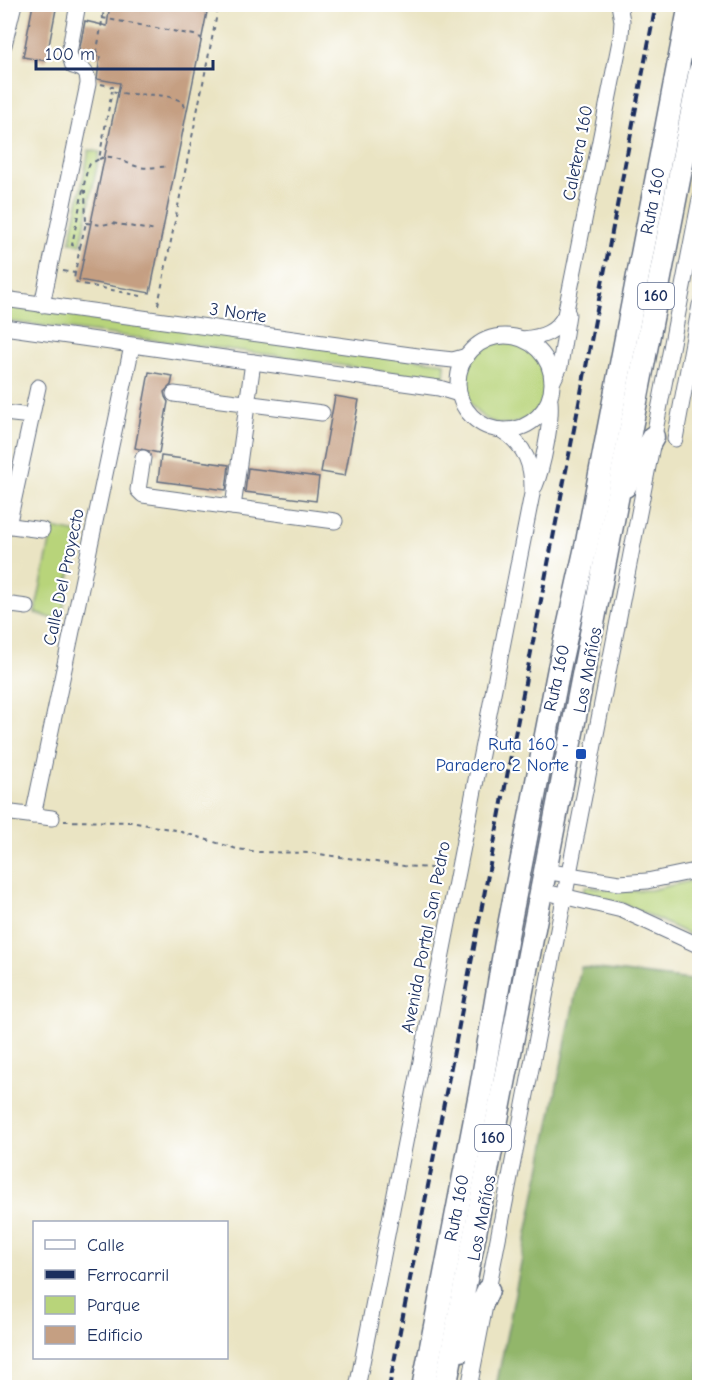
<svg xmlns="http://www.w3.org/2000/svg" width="704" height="1392" viewBox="0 0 704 1392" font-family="'Comic Neue',sans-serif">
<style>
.green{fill:#b8d47a;stroke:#6a826c;stroke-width:1.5}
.forest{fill:#92b66a;stroke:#567264;stroke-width:1.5}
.building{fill:#c59f82}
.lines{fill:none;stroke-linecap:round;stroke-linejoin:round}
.minor-casing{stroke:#636e81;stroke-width:17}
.highway-casing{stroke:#636e81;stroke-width:25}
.path{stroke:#636e81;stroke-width:2;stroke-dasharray:4.5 4.5;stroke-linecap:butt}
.minor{stroke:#fff;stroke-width:15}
.highway{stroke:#fff;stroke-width:22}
.rail{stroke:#1b2f5e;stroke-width:4;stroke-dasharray:9 4.5;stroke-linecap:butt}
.transit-dot{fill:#1a4fb4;stroke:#fff;stroke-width:2}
.labels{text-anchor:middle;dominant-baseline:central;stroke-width:4.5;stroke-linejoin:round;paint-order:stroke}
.shield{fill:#fff;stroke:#5f6d8e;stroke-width:1.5}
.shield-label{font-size:16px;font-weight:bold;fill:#1b2f5e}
.street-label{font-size:18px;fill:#1b2f5e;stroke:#fff}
.transit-label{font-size:18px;fill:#164399;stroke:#fff;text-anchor:end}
</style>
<rect width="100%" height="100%" fill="#fff"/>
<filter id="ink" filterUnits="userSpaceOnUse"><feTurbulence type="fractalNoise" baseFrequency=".0167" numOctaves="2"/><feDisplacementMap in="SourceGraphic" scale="12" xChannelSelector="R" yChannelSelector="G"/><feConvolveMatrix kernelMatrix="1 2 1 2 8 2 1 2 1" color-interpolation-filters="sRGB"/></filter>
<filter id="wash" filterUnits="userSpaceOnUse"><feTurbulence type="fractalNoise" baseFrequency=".008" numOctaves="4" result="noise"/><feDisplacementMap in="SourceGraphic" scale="24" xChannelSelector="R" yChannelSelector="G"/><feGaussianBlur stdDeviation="1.35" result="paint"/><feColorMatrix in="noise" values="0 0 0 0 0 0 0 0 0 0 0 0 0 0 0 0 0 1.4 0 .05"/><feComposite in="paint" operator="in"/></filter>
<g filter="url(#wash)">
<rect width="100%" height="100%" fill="#eae4c3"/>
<!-- green -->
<g class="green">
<path d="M89,150L100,152L81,244L70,242Z"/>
<path d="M5,305L445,363L444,381L273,355L5,321Z"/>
<circle cx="506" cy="383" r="41"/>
<path d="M53,528L78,533L61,621L35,613Z"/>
<path d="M699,879V939L625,904L583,895L585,886L623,891L651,890Z"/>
</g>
<!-- forest -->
<path class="forest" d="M581,967L699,981V1387H496Z"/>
<g id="blocks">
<!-- building -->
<g class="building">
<path d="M33,4H57L46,61L23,57Z"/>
<path d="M110,4H167L207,12L150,293L79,280L120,83L97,79L100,57L79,52L85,21L107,26Z"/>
<path d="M149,372L173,376L171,385L164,392L165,397L168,402L159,453L135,448Z"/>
<path d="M335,396L359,400L345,476L321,472Z"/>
<path d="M161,456L229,465L226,490L158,481Z"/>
<path d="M248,468L319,477L316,501L245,492Z"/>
</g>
</g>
</g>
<g filter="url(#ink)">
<use href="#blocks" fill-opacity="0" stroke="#636e81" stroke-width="1.5"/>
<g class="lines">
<!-- minor casing -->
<g class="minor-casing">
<g id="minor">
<path d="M4,45L14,4"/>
<path d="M4,299L425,357L453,360L467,356"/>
<path d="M42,305L88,84C88,72 84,69 73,66L69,53L78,4"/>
<path d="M4,327L439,388L459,394"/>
<circle cx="505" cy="383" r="47"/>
<path d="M523,339C542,337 556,333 565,315L621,36L622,21L619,4"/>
<path d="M553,381L560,366L568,314"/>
<path d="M174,394L322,413"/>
<path d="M4,413L31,416"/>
<path d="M675,439L700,305"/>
<path d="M143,458L138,490L143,495L335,521"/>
<path d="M535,486C543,467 552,421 550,401"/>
<path d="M233,507L253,362"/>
<path d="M4,525L42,530"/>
<path d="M8,526L38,387"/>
<path d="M4,604L27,607"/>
<path d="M4,812L52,818"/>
<path d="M33,816L132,346"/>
<path d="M544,871L619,883L647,881L700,870"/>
<path d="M541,891L622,910L700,946"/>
<path d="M357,1388L532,494C533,466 526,445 501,430"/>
<path d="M469,1388L700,199"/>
</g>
</g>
<!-- highway casing -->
<g class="highway-casing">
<g id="highway">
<path d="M625,486L653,437"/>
<path d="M461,1350L488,1290"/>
<path d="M423,1388L481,1088L507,936L559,668L586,547L690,4"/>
<path d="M445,1388L700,71"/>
</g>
</g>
<!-- path -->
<g class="path">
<path d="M102,18L194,35L201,38"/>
<path d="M95,62L105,4"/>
<path d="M101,84L113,87L112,91C137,98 161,90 183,102L185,108"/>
<path d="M99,159C113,152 125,164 139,167C149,169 158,166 168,167"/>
<path d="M86,223L102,225L112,223L156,231"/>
<path d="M80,247L86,223L85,190"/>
<path d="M63,271L75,273L80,247L72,245L87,170L90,164L99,159L112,91"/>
<path d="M75,273L74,280L78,283L141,296"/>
<path d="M158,305L219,4"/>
<path d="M64,821L131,822L175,830L237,849L259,852L312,853L404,866L444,869"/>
</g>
<!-- minor -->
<use href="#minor" class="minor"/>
<!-- highway -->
<use href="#highway" class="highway"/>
<!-- rail -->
<path class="rail" d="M389,1388L656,4"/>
</g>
</g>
<!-- markers -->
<rect class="transit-dot" x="575" y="748" width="12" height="12" rx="3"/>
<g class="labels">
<!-- shield labels -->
<g class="shield">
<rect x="638" y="283" width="36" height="26" rx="4.5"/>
<rect x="475" y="1125" width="36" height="26" rx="4.5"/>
</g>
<g class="shield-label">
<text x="656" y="296">160</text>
<text x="493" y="1138">160</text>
</g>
<!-- street labels -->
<g class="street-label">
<text transform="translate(578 153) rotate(-79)">Caletera 160</text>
<text transform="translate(653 201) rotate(-79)">Ruta 160</text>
<text transform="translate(238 313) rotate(8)">3 Norte</text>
<text transform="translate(64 577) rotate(-78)">Calle Del Proyecto</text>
<text transform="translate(588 670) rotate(-79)">Los Mañíos</text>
<text transform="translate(557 678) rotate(-78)">Ruta 160</text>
<text transform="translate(426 937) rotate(-79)">Avenida Portal San Pedro</text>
<text transform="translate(457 1208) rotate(-79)">Ruta 160</text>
<text transform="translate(482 1218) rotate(-79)">Los Mañíos</text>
</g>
<!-- transit labels -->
<g class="transit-label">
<text x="569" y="744">Ruta 160 -<tspan x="569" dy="21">Paradero 2 Norte</tspan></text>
</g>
</g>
<!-- margin -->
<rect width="704" height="1392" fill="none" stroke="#fff" stroke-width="24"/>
<!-- legend -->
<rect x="33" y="1221" width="195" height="138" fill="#ffffff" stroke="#a4acbf" stroke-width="1.5"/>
<rect x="45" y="1240" width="30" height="9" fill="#ffffff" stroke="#a4acbf" stroke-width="1.5"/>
<text x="87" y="1251" font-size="18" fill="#1b2f5e">Calle</text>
<rect x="45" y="1270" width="30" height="9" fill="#1b2f5e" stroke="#a4acbf" stroke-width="1.5"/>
<text x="87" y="1281" font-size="18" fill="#1b2f5e">Ferrocarril</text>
<rect x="45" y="1296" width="30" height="18" fill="#b8d47a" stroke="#a4acbf" stroke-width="1.5"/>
<text x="87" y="1311" font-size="18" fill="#1b2f5e">Parque</text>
<rect x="45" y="1326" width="30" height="18" fill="#c59f82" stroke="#a4acbf" stroke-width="1.5"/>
<text x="87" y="1341" font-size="18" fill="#1b2f5e">Edificio</text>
<!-- scale -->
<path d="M36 60v9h177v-9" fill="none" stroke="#1b2f5e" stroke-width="3"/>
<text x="45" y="60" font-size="18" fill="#1b2f5e" stroke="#ffffff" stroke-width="4.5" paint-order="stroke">100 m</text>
</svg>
